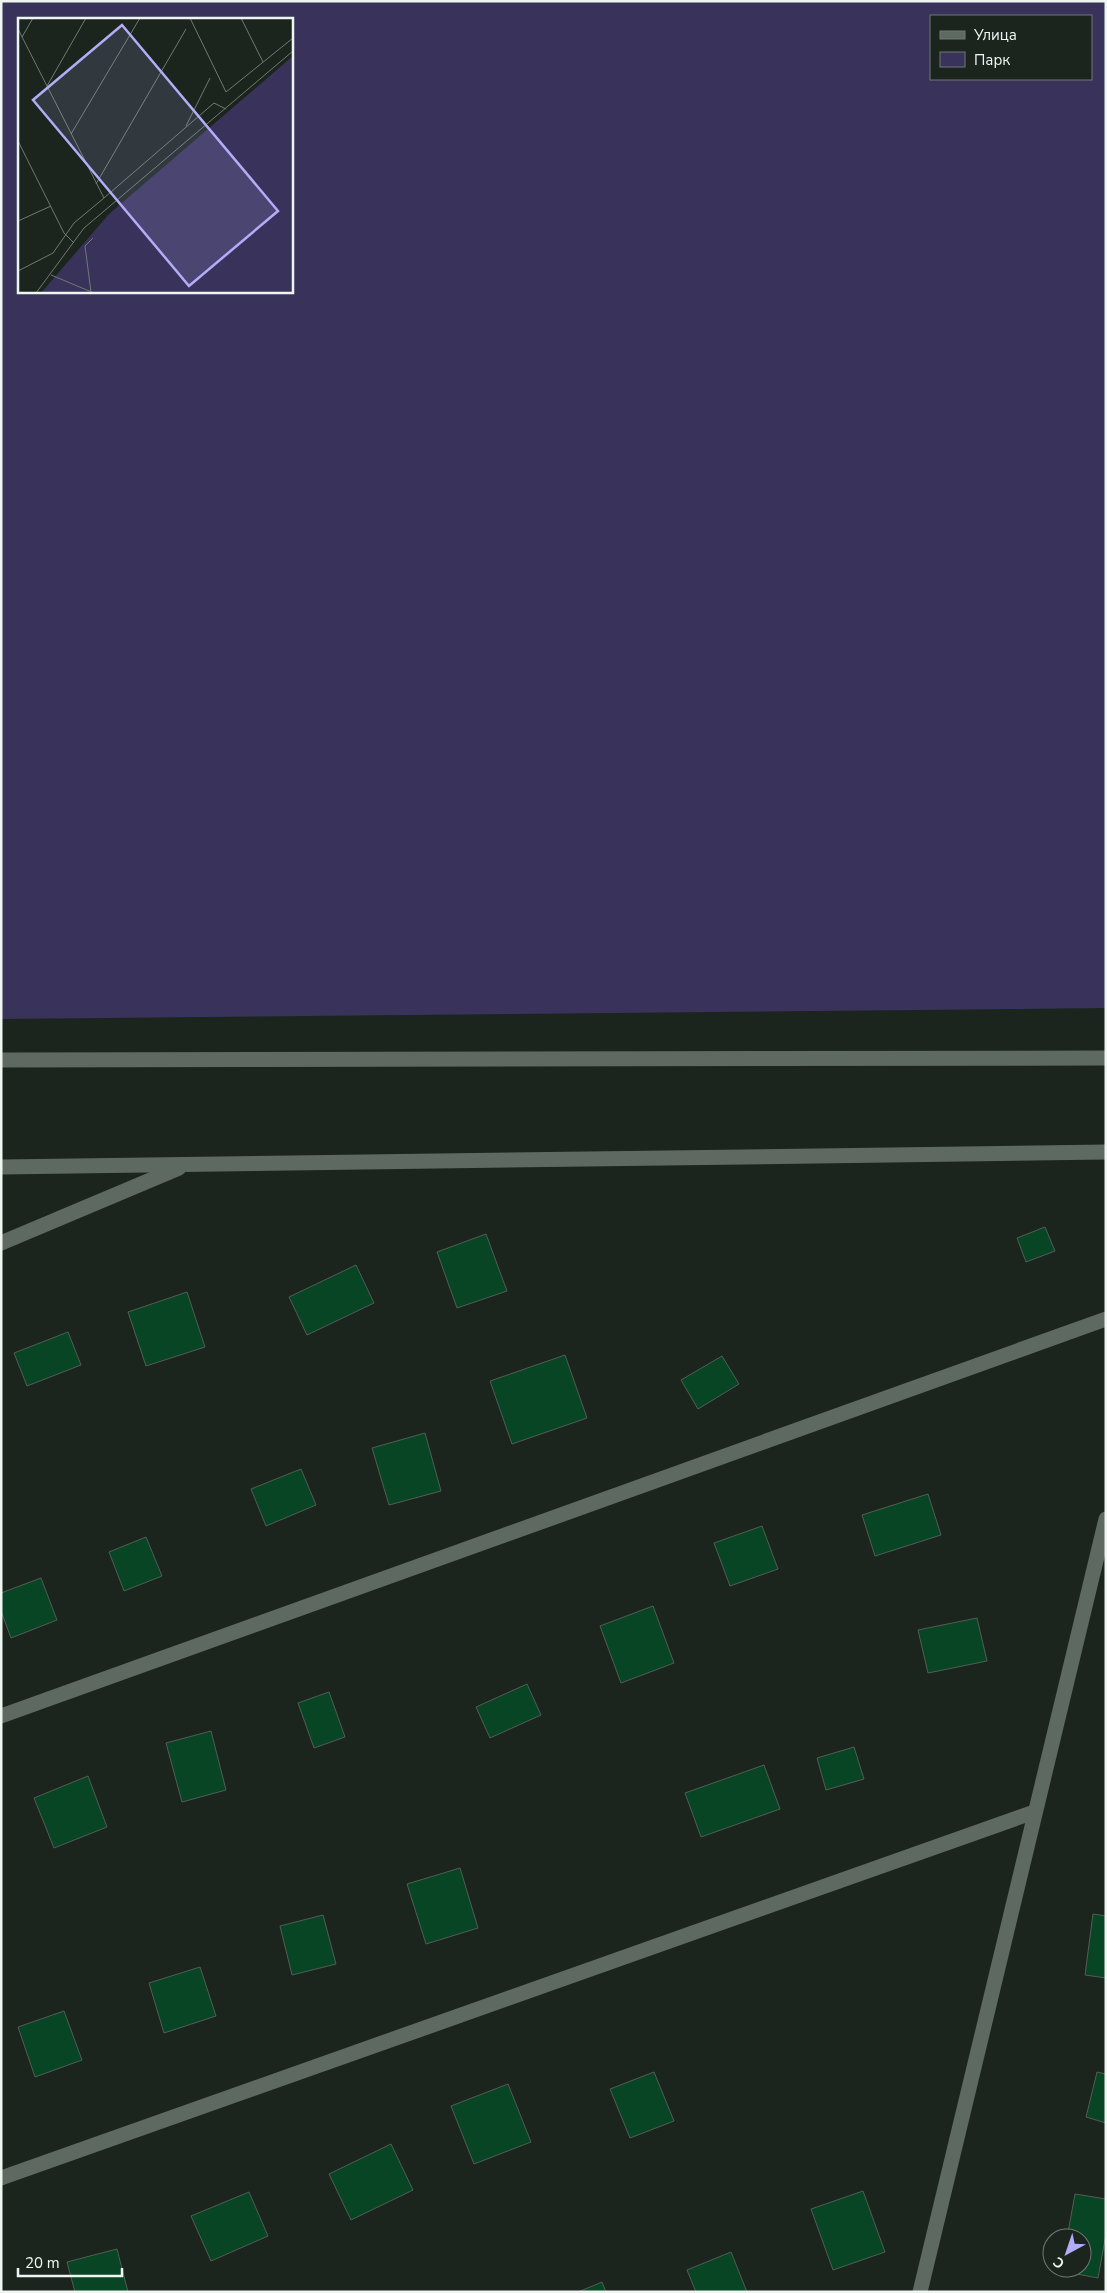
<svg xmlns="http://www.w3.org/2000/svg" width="1107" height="2293" viewBox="0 0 1107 2293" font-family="'Nunito Sans',sans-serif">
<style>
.green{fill:#39335b;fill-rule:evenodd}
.building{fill:#084525;stroke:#525d55}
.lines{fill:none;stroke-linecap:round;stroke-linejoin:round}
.minor{stroke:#5e6961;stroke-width:15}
.inset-road{fill:none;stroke:#707972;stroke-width:1}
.view{fill:#b5acf8;fill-opacity:0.15;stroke:#b5acf8;stroke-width:2.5}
.inset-edge{fill:none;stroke:#eff6f1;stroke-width:2.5}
</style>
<rect width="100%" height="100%" fill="#1b251e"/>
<!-- green -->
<path class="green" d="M1,1H1106V1008L1,1019ZM931,16H1091V79H931ZM19,19H291V291H19Z"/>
<!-- building -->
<g class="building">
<path d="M1045,1227L1055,1251L1026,1262L1017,1238Z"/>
<path d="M486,1234L507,1291L457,1308L437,1252Z"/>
<path d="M356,1265L374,1303L307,1335L289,1297Z"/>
<path d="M187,1292L205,1347L146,1366L128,1312Z"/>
<path d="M68,1332L81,1365L27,1386L14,1353Z"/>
<path d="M565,1355L587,1418L512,1444L490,1381Z"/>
<path d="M722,1356L739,1384L698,1409L681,1380Z"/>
<path d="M425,1433L441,1491L389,1505L372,1448Z"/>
<path d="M301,1469L316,1505L266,1526L251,1489Z"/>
<path d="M928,1494L941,1535L875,1556L862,1515Z"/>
<path d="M762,1526L778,1569L730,1586L714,1543Z"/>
<path d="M146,1537L162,1576L124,1591L109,1552Z"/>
<path d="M41,1578L57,1620L11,1638L1,1611V1593Z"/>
<path d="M653,1606L674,1663L621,1683L600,1626Z"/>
<path d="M977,1618L987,1661L928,1673L918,1630Z"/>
<path d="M527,1684L541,1715L490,1738L476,1707Z"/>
<path d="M329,1692L345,1737L314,1748L298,1703Z"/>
<path d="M211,1731L226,1790L182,1802L166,1743Z"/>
<path d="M854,1747L864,1779L826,1790L817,1758Z"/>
<path d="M764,1765L780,1809L701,1837L685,1793Z"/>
<path d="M88,1776L107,1827L54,1848L34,1798Z"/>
<path d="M460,1868L478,1928L426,1944L407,1884Z"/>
<path d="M1093,1914L1106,1916V1978L1085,1975Z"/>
<path d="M323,1915L336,1964L292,1975L280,1926Z"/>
<path d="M200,1967L216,2016L164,2033L149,1983Z"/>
<path d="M64,2011L82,2060L35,2077L18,2027Z"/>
<path d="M654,2072L674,2121L630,2138L610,2089Z"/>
<path d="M1097,2072L1106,2074V2123L1086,2117Z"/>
<path d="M508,2084L531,2142L474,2164L451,2106Z"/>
<path d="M391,2144L413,2190L351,2220L329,2174Z"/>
<path d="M863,2191L885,2252L833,2270L811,2209Z"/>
<path d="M249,2192L268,2236L211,2261L191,2216Z"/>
<path d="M1075,2194L1106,2199V2234L1098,2278L1061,2271L1062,2268H1082V2238H1067Z"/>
<path d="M117,2249L128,2292H75L67,2262Z"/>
<path d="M731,2252L747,2292H696L687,2270Z"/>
<path d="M602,2282L606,2292H578Z"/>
</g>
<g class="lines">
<!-- minor -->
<g class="minor">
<path d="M1,1060L1106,1058"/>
<path d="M1,1167L1106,1152"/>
<path d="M1,1243L179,1168"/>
<path d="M1,1716L1106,1319"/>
<path d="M1,2178L1034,1812"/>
<path d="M920,2292L1106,1519"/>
</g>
</g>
<!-- overview -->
<g transform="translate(18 18)">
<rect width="275" height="275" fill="#1b251e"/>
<path d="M275,38V275H23L91,196Z" fill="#39335b"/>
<path class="inset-road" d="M172,0L208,74L275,20M223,0L245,44M0,11L86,180L196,85L208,91M4,19L15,0M29,68L68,0M168,108L192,60M53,116L122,0M0,123L46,215L56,225M78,166L168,11M0,203L33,188M0,253L35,235L56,205L86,180M33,257L76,275M73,274L67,228L75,220M18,275L66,210L275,33"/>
<path class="view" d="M104,7L260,193L171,268L15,82Z"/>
<rect width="275" height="275" class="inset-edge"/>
</g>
<!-- border -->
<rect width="1107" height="2293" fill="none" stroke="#eff6f1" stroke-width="5"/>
<!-- legend -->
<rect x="930" y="15" width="162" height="65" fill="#1b251e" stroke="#707972"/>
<rect x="940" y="31" width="25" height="8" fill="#5e6961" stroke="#707972"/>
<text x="974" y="40" font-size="15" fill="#eff6f1">Улица</text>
<rect x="940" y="52" width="25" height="15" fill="#39335b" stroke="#707972"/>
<text x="974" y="65" font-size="15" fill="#eff6f1">Парк</text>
<!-- north arrow -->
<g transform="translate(1067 2253) rotate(220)"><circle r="24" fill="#1b251e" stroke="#707972"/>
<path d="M0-4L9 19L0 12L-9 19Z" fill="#b5acf8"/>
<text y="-8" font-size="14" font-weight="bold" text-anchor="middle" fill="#eff6f1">С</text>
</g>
<!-- scale -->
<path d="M18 2268v8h104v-8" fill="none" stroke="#eff6f1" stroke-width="2.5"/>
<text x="25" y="2268" font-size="15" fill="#eff6f1" stroke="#1b251e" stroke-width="4" paint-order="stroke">20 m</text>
</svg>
